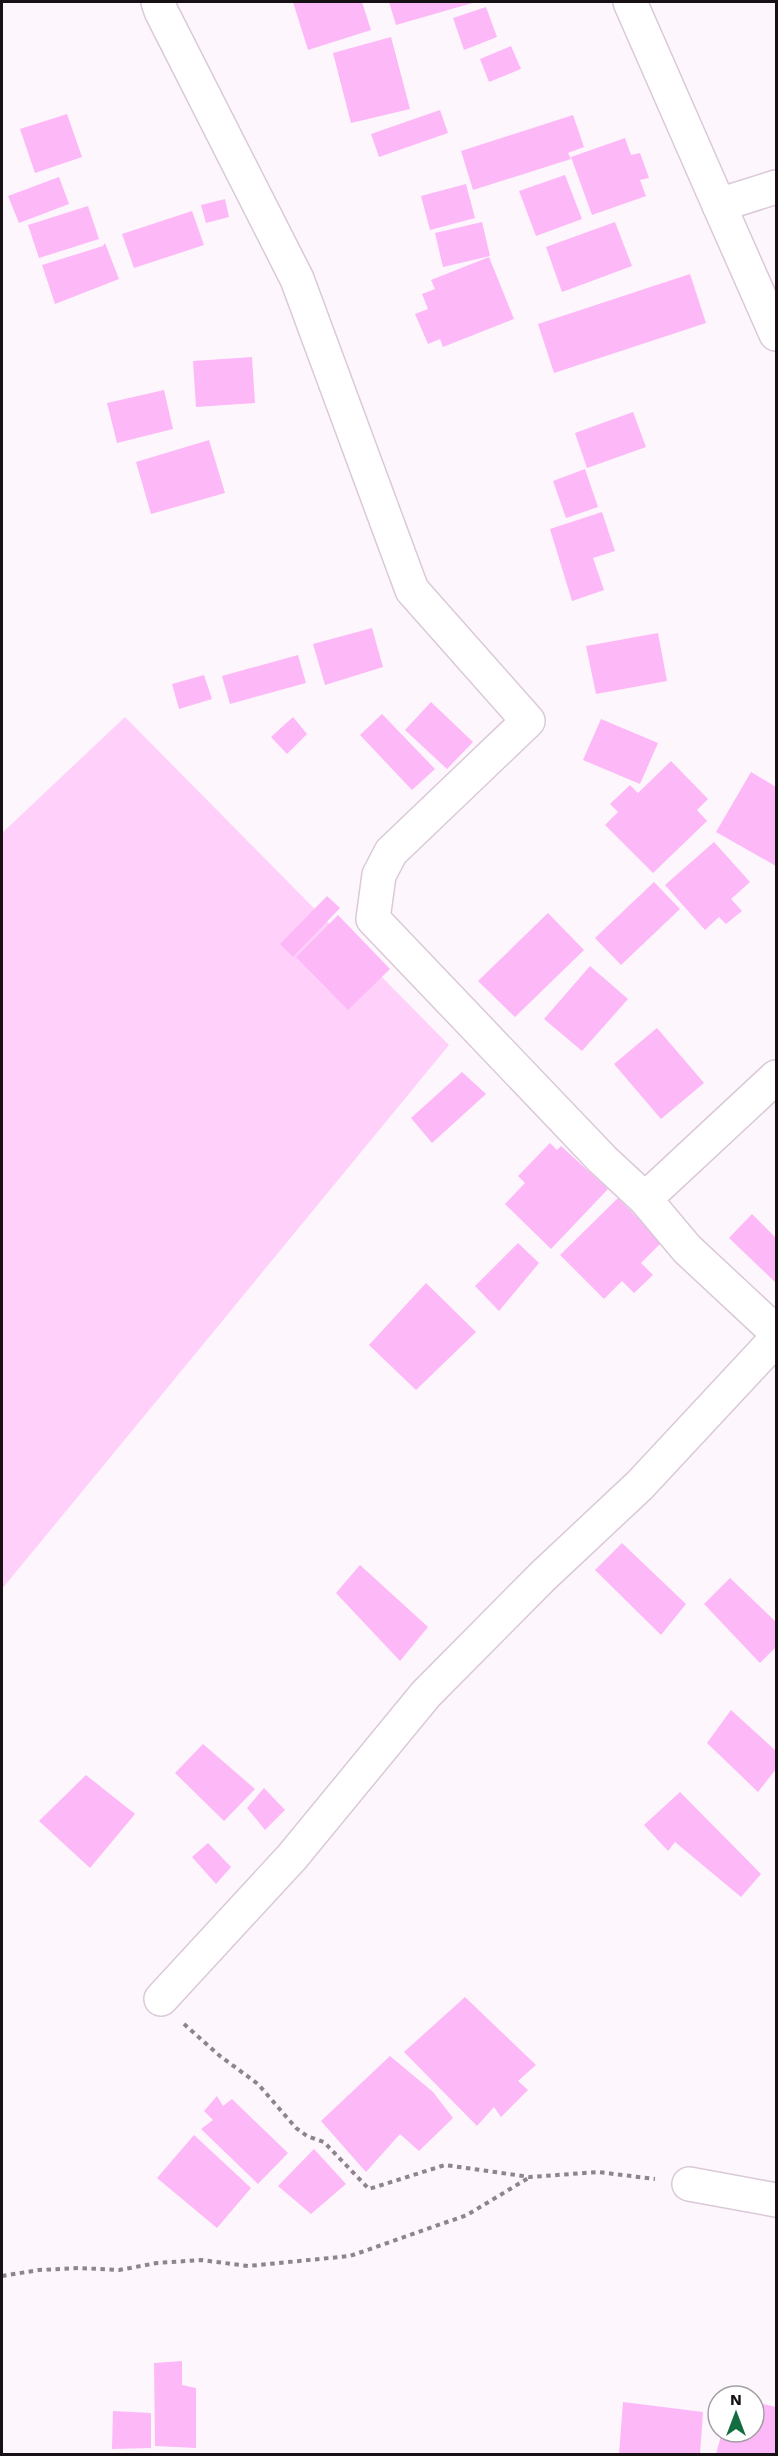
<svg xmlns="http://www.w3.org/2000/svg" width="778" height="2456" viewBox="0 0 778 2456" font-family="'Work Sans',sans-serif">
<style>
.green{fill:#ffd1fa}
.building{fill:#fdb8f8}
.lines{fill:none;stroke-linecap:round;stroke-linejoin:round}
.minor-casing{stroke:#dac9d9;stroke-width:36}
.path{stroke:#8c858b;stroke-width:4;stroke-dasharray:4.5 4.5;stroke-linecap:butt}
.minor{stroke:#fff;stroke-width:33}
</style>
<rect width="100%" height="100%" fill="#fef6fd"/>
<!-- green -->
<path class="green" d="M125,717L449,1045L2,1589V833Z"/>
<!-- building -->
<g class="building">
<path d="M293,2H362L371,30L308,50Z"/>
<path d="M389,2H476L396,25Z"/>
<path d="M486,7L497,37L464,50L453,18Z"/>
<path d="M391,37L410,109L351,123L333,53Z"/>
<path d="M511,46L521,69L489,82L480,59Z"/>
<path d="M440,110L448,133L379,157L371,134Z"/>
<path d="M67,114L82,157L35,173L20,129Z"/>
<path d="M573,115L584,147L568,153L571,159L473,190L461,151Z"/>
<path d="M625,138L631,155L640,153L649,178L640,180L646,196L592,215L571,157Z"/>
<path d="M565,175L582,219L536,236L519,191Z"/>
<path d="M59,177L69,204L19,223L8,196Z"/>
<path d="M466,184L475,218L430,230L421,196Z"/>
<path d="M225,199L229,217L206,223L201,205Z"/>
<path d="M88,206L99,239L39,258L28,225Z"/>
<path d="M192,211L204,245L134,268L122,234Z"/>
<path d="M482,222L490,256L443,267L435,233Z"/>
<path d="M615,222L632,266L562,292L546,247Z"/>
<path d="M105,243L119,279L55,304L42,265L103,246Z"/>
<path d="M489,257L514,319L443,347L440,339L428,344L415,314L428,309L422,294L435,289L431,280Z"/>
<path d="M690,274L706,323L554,373L538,324Z"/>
<path d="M252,357L255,403L196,407L193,361Z"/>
<path d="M164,390L173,429L117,443L107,403Z"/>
<path d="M633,412L646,447L587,468L575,433Z"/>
<path d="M209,440L225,493L151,514L136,462Z"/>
<path d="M585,469L598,507L566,518L553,481Z"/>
<path d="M602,512L615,551L593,558L604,590L572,601L550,529Z"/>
<path d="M372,628L383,667L325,685L313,644Z"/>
<path d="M658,633L667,681L596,694L586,646Z"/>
<path d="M298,655L306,683L230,704L222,676Z"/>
<path d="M204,675L212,699L179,709L172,684Z"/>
<path d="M431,702L473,742L447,769L405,730Z"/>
<path d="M382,714L435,769L412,790L360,735Z"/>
<path d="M293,717L307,734L287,754L271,737Z"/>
<path d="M601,719L658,743L640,784L583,760Z"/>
<path d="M671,761L708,799L697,810L707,821L653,873L605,825L618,812L610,804L630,785L638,793Z"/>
<path d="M751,772L776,787V866L716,832Z"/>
<path d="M714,842L750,882L731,899L742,911L726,924L719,917L705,930L665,885Z"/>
<path d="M654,882L680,909L621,965L595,938Z"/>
<path d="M327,896L340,908L293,957L280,944Z"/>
<path d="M548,913L584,950L515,1017L478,981Z"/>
<path d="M338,915L390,969L348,1010L296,957Z"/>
<path d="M590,966L628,999L582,1051L544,1019Z"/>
<path d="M657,1028L704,1083L661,1119L614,1064Z"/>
<path d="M462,1072L486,1094L432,1143L411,1118Z"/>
<path d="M550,1143L557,1150L561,1146L608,1189L551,1249L505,1204L525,1183L518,1176Z"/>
<path d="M618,1198L662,1242L641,1263L653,1275L634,1293L622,1281L604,1299L560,1255Z"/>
<path d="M752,1214L776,1238V1283L729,1238Z"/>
<path d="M518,1243L539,1263L499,1311L475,1286Z"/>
<path d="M426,1283L476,1332L416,1390L369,1345Z"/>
<path d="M622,1543L686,1604L661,1635L595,1570Z"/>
<path d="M360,1565L428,1627L400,1661L336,1593Z"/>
<path d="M730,1578L776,1622V1647L760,1663L704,1604Z"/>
<path d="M731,1710L776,1751V1769L758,1792L707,1743Z"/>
<path d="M203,1744L255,1789L224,1821L175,1773Z"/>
<path d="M86,1775L135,1814L90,1868L39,1821Z"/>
<path d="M264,1788L285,1810L265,1830L247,1808Z"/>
<path d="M680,1792L761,1874L741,1897L675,1842L668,1851L644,1825Z"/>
<path d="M208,1843L231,1867L216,1884L192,1857Z"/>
<path d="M465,1997L536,2065L518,2081L528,2090L501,2117L494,2107L477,2126L404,2052Z"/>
<path d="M390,2056L433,2092L453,2118L419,2151L400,2134L366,2172L321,2121Z"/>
<path d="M217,2096L223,2106L232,2099L288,2153L258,2184L201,2129L213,2120L204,2111Z"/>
<path d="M194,2135L251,2188L217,2228L157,2178Z"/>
<path d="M314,2149L346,2184L311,2214L278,2186Z"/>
<path d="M182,2361V2385L196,2388V2448L155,2446L154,2363Z"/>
<path d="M623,2402L703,2412L700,2454H619Z"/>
<path d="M754,2402L776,2407V2454H716L722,2432H754Z"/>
<path d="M113,2411L151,2413V2448L112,2449Z"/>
</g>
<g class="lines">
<!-- minor casing -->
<g class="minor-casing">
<g id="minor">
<path d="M158,2L161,11L297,279L412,590L528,721L391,852L379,875L373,919L603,1160L645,1199L687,1249L776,1332"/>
<path d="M630,2L719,205L776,187"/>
<path d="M719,205L776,334"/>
<path d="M645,1199L776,1077"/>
<path d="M161,1999L292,1857L426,1694L543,1576L640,1485L776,1339"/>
<path d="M689,2184L776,2200"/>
</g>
</g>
<!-- path -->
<g class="path">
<path d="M184,2024L220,2056L258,2084L296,2128L307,2136L324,2142L369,2189L445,2165L530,2177L598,2172L655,2179"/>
<path d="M2,2276L39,2270L79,2268L119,2270L157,2263L201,2260L248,2266L350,2256L467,2215L530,2177"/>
</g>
<!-- minor -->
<use href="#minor" class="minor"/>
</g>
<!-- border -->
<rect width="778" height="2456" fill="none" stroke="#171116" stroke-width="6"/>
<!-- north arrow -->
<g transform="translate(736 2414)"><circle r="28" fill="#ffffff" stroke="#a2a0a2" stroke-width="1.5"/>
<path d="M0-4.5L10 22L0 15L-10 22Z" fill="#136d41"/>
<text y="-9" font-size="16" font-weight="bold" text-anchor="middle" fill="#171116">N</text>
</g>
</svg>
